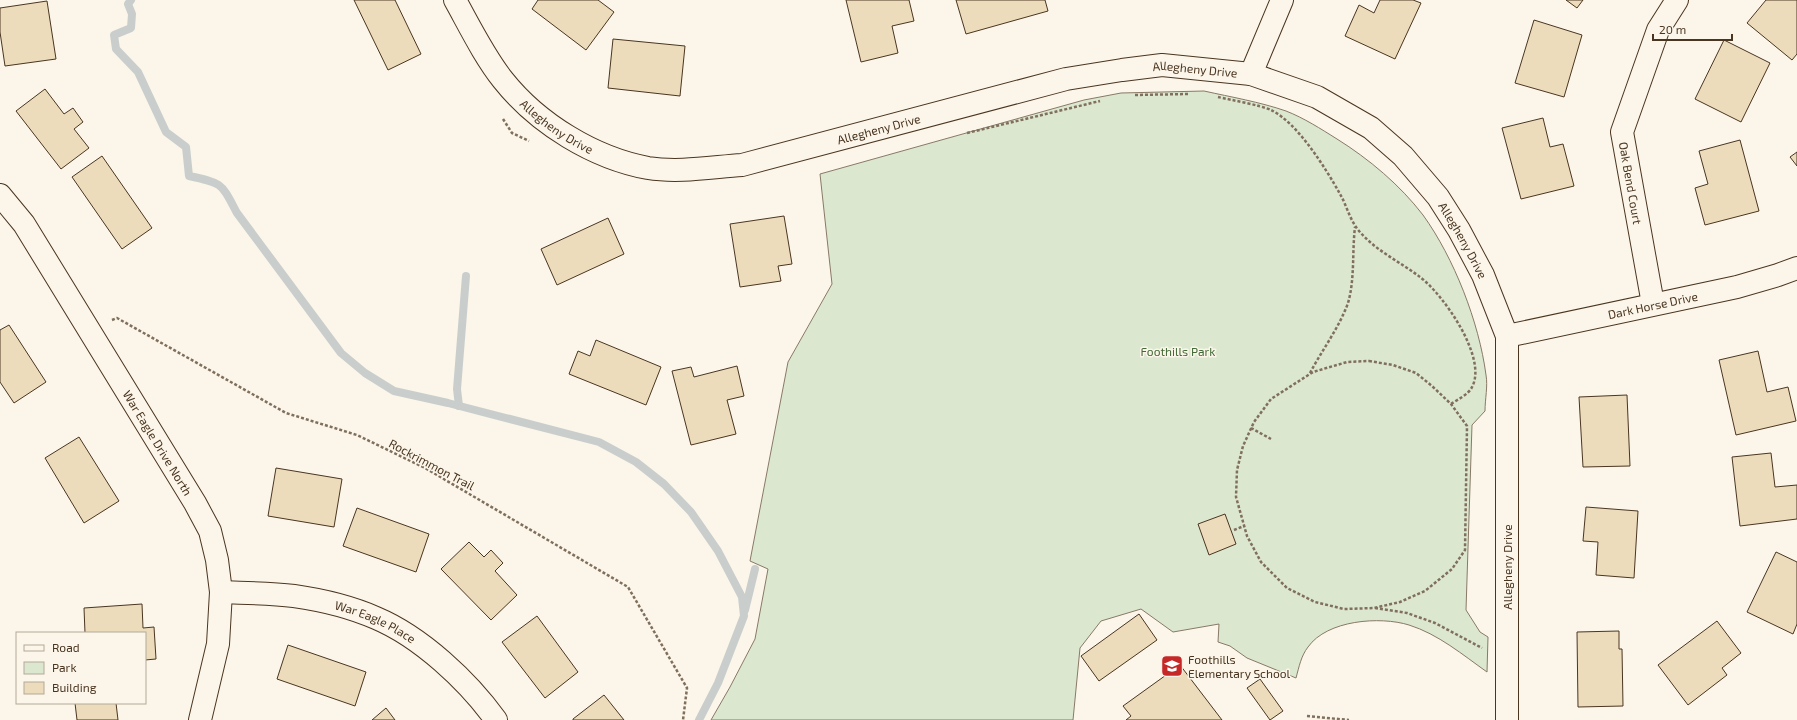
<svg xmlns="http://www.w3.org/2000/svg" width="1797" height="720" viewBox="0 0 1797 720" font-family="'Exo 2',sans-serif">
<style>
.green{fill:#dce7d0;stroke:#887966}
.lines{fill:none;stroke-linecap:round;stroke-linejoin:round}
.stream{stroke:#c9cecd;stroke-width:8}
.building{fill:#ecdcbc;stroke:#4a3520}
.minor-casing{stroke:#4a3520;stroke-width:24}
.path{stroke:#7f6f5c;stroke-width:2.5;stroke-dasharray:3 2;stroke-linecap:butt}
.minor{stroke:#fbf6e9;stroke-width:22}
.labels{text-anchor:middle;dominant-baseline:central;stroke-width:3;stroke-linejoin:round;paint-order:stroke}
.street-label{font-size:12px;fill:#4a3520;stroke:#fbf6e9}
.park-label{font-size:12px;fill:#436837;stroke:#fbf6e9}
.poi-label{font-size:12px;fill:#4a3520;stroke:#fbf6e9;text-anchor:start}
</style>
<rect width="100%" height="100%" fill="#fbf6e9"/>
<!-- green -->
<path class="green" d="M1204,91C1231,97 1260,102 1286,111C1304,118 1321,129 1337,139C1369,159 1400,185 1423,215C1454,258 1479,322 1486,375C1488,386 1485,399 1485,411L1472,425L1466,610L1480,632L1488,637L1487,672C1463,655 1438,634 1409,625C1380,616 1327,620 1308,647C1301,656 1299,667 1296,678L1247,658L1230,646L1218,642L1219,624L1173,632L1141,609L1101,621L1080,648L1073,720H711L730,687L755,639L768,569L750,561L788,362L832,284L820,174L1084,100L1121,93Z"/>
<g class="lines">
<!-- stream -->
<g class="stream">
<path d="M131,0L128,4L132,14L131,28L114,35L116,49L138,72L166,132L186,147L189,176C223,183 221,183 237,213L341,353L365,373L394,391L448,403L599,442L636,462L664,484L691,512L718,551L742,597L744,616L718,683L699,720"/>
<path d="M459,406L457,389L466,276"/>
<path d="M745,610L755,569"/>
</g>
</g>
<!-- building -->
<g class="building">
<path d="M354,0H395L421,54L388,70Z"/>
<path d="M538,0H598L614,12L586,50L532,9Z"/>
<path d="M846,0H909L914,21L892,26L898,53L861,62Z"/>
<path d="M956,0H1045L1048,11L966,34Z"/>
<path d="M1380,0H1413L1421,3L1395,59L1345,36L1359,5L1374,13Z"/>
<path d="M1566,0H1583L1577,8Z"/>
<path d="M1766,0H1797V54L1792,60L1747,23Z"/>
<path d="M47,1L56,59L5,66L0,32V8Z"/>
<path d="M1534,20L1582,35L1564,97L1515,83Z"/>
<path d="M613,39L685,46L680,96L608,88Z"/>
<path d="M1724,40L1770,63L1741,122L1695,99Z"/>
<path d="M45,89L64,114L73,108L83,122L74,129L89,148L61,169L16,111Z"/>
<path d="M1543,118L1550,147L1563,144L1574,186L1521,199L1502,128Z"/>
<path d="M1740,140L1759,211L1705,225L1695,188L1708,184L1699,151Z"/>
<path d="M1797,152V166L1790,157Z"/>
<path d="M102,156L152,228L122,249L72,177Z"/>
<path d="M784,216L792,264L778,266L781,281L740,287L730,224Z"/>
<path d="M608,218L624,254L557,285L541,249Z"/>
<path d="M9,325L46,382L14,403L0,382V330Z"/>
<path d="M596,340L661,367L646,405L569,374L578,351L590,356Z"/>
<path d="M1758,351L1767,392L1788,387L1796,421L1736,435L1719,360Z"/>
<path d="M737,366L744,396L727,400L736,434L691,445L672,371L691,367L694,377Z"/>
<path d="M1627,395L1630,466L1583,467L1579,397Z"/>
<path d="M79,437L119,501L84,523L45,458Z"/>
<path d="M1771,453L1775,487L1797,485V519L1740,526L1732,457Z"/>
<path d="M276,468L342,479L334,527L268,516Z"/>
<path d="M1586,507L1638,511L1634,578L1596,575L1598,542L1583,541Z"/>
<path d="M357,508L429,534L416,572L343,546Z"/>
<path d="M1225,514L1236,544L1209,555L1198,524Z"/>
<path d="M469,542L484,557L491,550L503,563L495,571L517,595L491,620L441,569Z"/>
<path d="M1776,552L1797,562V624L1793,634L1747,612Z"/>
<path d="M142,604L143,628L154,627L156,659L145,660V633H85L84,608Z"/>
<path d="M1139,614L1157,640L1099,681L1081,656Z"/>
<path d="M537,616L578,672L545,698L502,642Z"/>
<path d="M1717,621L1741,653L1722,668L1727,675L1688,705L1658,665Z"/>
<path d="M1619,631V649H1622L1623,706L1578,707L1577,632Z"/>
<path d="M288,645L366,672L355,706L277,679Z"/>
<path d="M1180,665L1222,720H1126L1131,716L1123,706Z"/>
<path d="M1260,679L1283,711L1270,720L1247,688Z"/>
<path d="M604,695L624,720H573V719Z"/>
<path d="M75,703H116L118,720H77Z"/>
<path d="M386,708L395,720H372Z"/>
</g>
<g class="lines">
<!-- minor casing -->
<g class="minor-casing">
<g id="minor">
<path id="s1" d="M455,0C470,27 484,56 503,80C538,124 594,158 648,168C679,173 712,167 742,165L1066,79L1122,70L1162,65L1251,74L1317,97L1371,128L1403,156L1438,197L1459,230L1483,275L1507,336V720"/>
<path d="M1251,74L1282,0"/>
<path id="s2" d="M0,195L24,224L195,503L210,531L217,560L221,592L218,644L200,720"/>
<path d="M1653,304L1622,132L1658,30L1677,0"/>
<path id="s3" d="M1507,336L1737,287L1778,275L1797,268"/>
<path id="s4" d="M221,592C245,593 270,593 294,596C322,600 351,607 376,618C421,637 468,681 496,720"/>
</g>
</g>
<!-- path -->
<g class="path">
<path d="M1135,95L1188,94"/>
<path d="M1218,97C1231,100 1260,105 1271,110C1298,123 1326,169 1340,194C1346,204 1349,217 1356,227C1372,249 1399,261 1420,277C1443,294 1488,358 1472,387C1469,394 1457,400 1451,404"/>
<path d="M503,119L512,133L529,141"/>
<path d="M967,133L1100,101"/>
<path d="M112,320L117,318L286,413L357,435L425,468L628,587L687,688L683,720"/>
<path d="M1369,361L1393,365L1416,373L1432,386L1451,404L1467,426L1465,550L1452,569L1425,591L1400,602L1374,608L1344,609L1315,602L1287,588L1261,562L1247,536L1236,497L1237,470L1243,446L1254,422L1271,399L1313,372L1347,362Z"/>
<path d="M1310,373C1322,350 1339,328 1348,303C1355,279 1352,252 1355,227"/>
<path d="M1251,428L1271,439"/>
<path d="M1234,530L1244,526"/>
<path d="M1375,608L1407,613L1435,623L1482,648"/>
<path d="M1307,716L1349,720"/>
</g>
<!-- minor -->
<use href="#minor" class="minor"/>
</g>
<!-- icons -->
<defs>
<g id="school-square" transform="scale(1.15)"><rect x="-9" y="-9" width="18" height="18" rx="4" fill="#c62828" stroke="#fbf6e9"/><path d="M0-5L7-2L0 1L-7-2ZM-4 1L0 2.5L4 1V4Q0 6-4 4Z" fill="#fff"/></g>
</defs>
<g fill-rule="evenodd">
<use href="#school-square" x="1172" y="666"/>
</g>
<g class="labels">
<!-- street labels -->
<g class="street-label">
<text stroke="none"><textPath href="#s1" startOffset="826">Allegheny Drive</textPath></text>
<text stroke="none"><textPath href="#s1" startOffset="165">Allegheny Drive</textPath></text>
<text stroke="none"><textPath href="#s1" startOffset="502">Allegheny Drive</textPath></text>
<text transform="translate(1631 183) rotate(80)">Oak Bend Court</text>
<text stroke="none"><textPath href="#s1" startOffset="1161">Allegheny Drive</textPath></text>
<text stroke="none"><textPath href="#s3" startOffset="149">Dark Horse Drive</textPath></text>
<text stroke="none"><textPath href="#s2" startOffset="294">War Eagle Drive North</textPath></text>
<text transform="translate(432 464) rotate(28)">Rockrimmon Trail</text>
<text transform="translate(1507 567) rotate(-90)">Allegheny Drive</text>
<text stroke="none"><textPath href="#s4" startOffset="159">War Eagle Place</textPath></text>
</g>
<!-- park labels -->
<g class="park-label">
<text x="1178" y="351">Foothills Park</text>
</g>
<!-- poi labels -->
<g class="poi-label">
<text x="1188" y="659">Foothills<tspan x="1188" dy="14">Elementary School</tspan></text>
</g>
</g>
<!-- legend -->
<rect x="16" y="632" width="130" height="72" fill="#fbf6e9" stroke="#b4a999"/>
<rect x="24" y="645" width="20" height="6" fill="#fbf6e9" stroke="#b4a999"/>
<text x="52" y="652" font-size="12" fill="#4a3520">Road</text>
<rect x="24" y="662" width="20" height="12" fill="#dce7d0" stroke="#b4a999"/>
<text x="52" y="672" font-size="12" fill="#4a3520">Park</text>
<rect x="24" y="682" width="20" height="12" fill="#ecdcbc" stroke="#b4a999"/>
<text x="52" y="692" font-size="12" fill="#4a3520">Building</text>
<!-- scale -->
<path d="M1653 34v6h79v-6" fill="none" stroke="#4a3520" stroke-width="2"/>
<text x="1659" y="34" font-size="12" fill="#4a3520" stroke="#fbf6e9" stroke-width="3" paint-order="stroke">20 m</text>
</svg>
